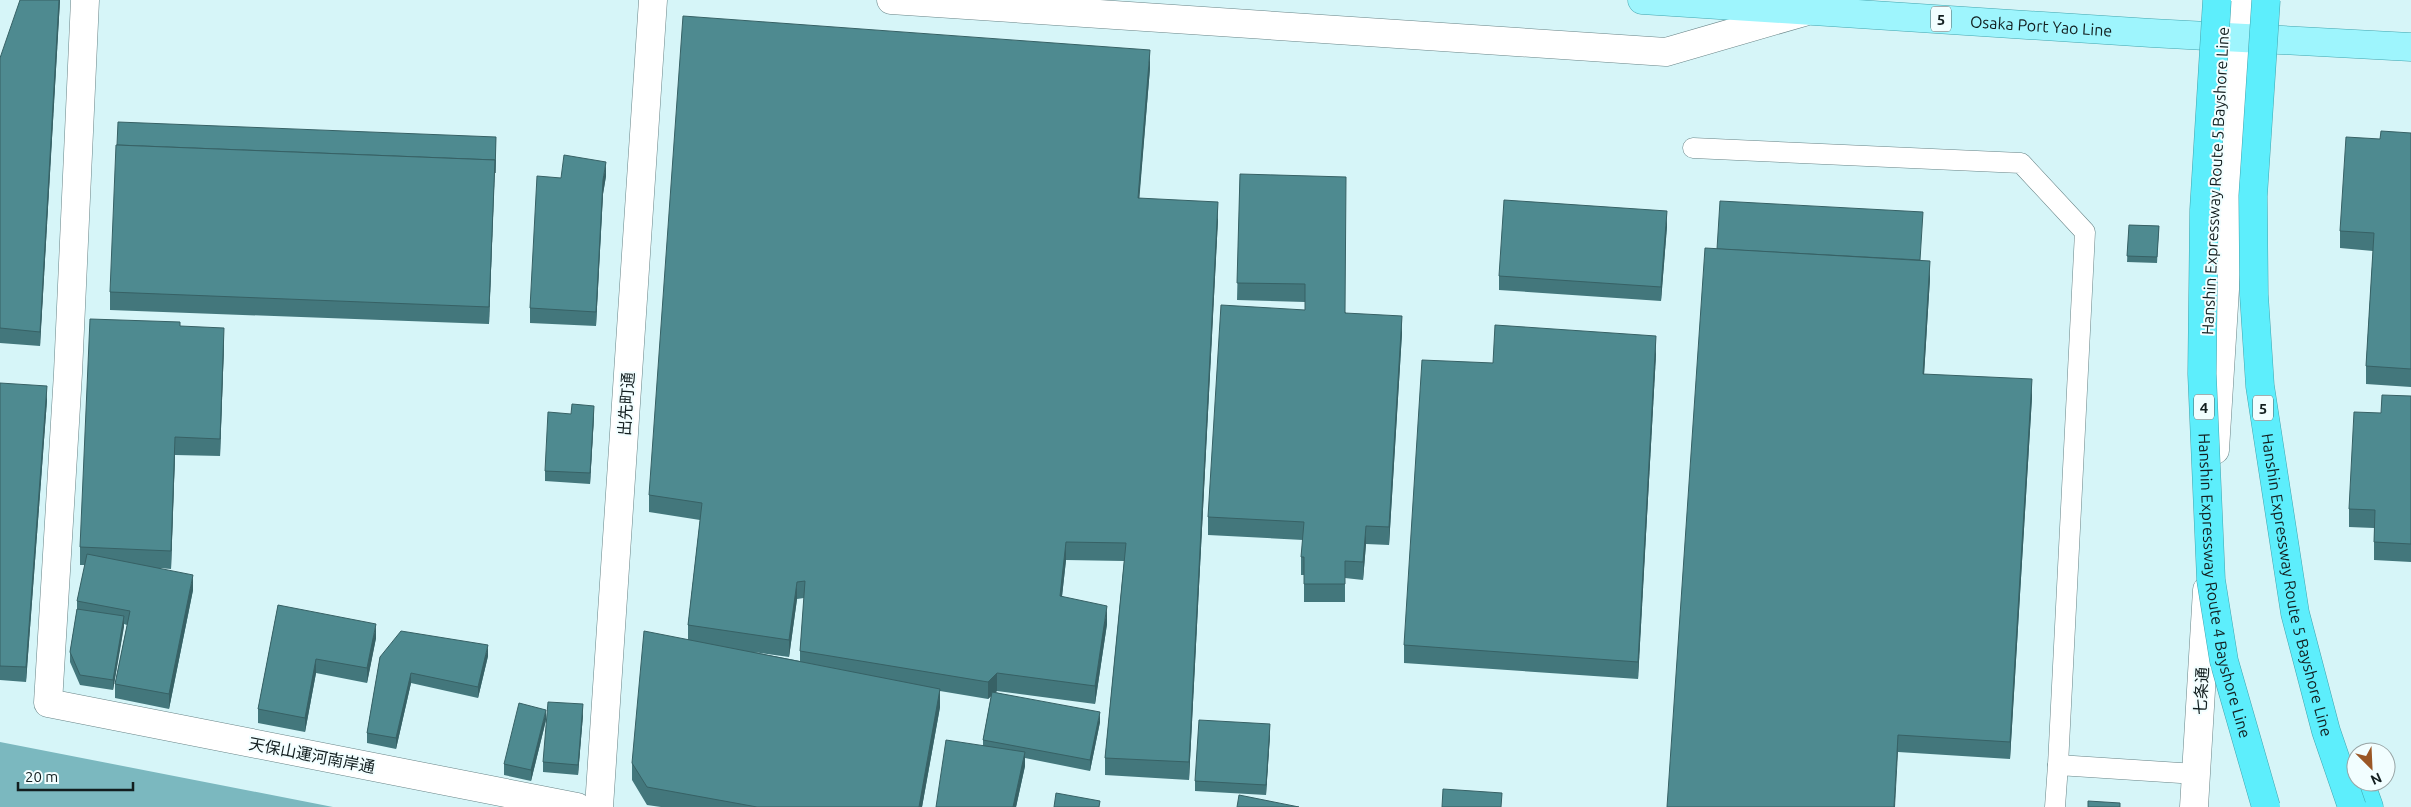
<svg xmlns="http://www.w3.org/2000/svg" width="2411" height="807" viewBox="0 0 2411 807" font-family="Ubuntu,'Noto Sans JP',sans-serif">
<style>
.water{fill:#7bb8bf}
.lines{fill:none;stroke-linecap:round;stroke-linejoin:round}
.service-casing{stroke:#688487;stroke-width:21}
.minor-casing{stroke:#688487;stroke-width:29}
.tertiary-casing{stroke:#688487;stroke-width:29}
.primary-casing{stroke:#43a5af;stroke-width:29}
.motorway-casing{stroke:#43a5af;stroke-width:29}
.service{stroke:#fff;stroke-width:20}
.minor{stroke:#fff;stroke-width:28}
.tertiary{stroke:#fff;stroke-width:28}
.primary{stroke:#9ef5fd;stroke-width:28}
.motorway{stroke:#5deefc;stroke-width:28}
.motorway-bridge-casing{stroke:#43a5af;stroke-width:29;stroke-linecap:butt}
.motorway-bridge{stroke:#5deefc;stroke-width:28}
.wall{fill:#43777c;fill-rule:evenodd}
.shaded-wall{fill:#376165}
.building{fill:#4e8a90;stroke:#376165}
.labels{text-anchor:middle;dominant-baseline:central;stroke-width:4;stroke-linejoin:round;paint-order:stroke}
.shield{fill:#f2feff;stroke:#556162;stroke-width:1}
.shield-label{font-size:15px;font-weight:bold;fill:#121e1f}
.street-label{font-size:16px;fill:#121e1f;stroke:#f2feff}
</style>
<rect width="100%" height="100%" fill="#d6f5f8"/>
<!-- water -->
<path class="water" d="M0,742L333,807H0Z"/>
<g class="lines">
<!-- service casing -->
<g class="service-casing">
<g id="service">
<path d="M1693,148L2021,163L2085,232L2058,765L2196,774"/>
<path d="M2055,807L2058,765"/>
</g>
</g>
<!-- minor casing -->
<g class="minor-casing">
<g id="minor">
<path d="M85,0L68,373L48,703L577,807"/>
<path d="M599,807L653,0"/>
</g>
</g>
<!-- tertiary casing -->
<g class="tertiary-casing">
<g id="tertiary">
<path d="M891,0L1666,52L1804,12"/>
<path d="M2215,450L2243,0"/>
<path d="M2194,807L2207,590"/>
</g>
</g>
<!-- primary casing -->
<g class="primary-casing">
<g id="primary">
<path id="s1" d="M1642,0L2151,33L2411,47"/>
</g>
</g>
<!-- motorway casing -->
<g class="motorway-casing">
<path id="motorway" d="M2360,782L2369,807"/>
</g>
<!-- service -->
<use href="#service" class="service"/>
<!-- minor -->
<use href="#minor" class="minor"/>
<!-- tertiary -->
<use href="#tertiary" class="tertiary"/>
<!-- primary -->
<use href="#primary" class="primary"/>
<!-- motorway -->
<use href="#motorway" class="motorway"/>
<!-- motorway-bridge casing -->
<g class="motorway-bridge-casing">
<g id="motorway-bridge">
<path id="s2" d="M2217,0L2204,210L2202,374L2211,580L2224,661L2266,807"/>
<path id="s3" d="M2266,0L2253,196L2254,295L2260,386L2295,613L2326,731L2352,807"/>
</g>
</g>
<!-- motorway-bridge -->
<use href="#motorway-bridge" class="motorway-bridge"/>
</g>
<!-- wall -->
<g class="wall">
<path d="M60,0L40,346L0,343V58Z"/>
<path d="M1150,68L1139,198L1218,219L1189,780L1105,775V758L1124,561L1066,560L1062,596L1107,624L1095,704L997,691L995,692L1100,722L1090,771L1025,758V766L1016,807H936L983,745V740L991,696L988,699L940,691V707L922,807H661L647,805L632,780V763L688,639V625L700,520L649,512V495ZM804,598L800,651V661L753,652L789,657L797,599Z"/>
<path d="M2411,133V387L2366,384V366L2373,251L2340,248V231L2380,139Z"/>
<path d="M496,137L489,324L110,310V292Z"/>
<path d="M1240,174L1346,313L1402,333L1389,545L1366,544L1363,580L1345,578V602H1304V575H1301V557L1303,540L1208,535V517L1305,310V302L1237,300Z"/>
<path d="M606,176L603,194L596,326L530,323V308L561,178Z"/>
<path d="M2129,225L2159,226L2157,263L2127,262Z"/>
<path d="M1667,226L1661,301L1499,290V276Z"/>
<path d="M1717,249L1920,260L1930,278L1924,374L2032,397L2010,759L1898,752Z"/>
<path d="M180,326L224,345L220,456L175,455L171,569L160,568L193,590L169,709L115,698V684L127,625L124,624L113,690L80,685L70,662V652L77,609V601L85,565H80V547Z"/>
<path d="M1656,354L1638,679L1404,663V645L1493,363Z"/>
<path d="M0,383L47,400L26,682L0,680Z"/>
<path d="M2411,396V562L2374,560V528L2349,527V509L2381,413Z"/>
<path d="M594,416L590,484L545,481V471Z"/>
<path d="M278,605L376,638L367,683L316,673L305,732L258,723V709Z"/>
<path d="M488,656L478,698L411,683L396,749L367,743V733L380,657Z"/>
<path d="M583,715L578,775L543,772V762Z"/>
<path d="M546,720L531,781L504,775V764Z"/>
<path d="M1270,735L1266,795L1195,791V781Z"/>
</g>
<!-- shaded-wall -->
<g class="shaded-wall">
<path d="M59,0H60L40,346V332Z"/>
<path d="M1150,50V68L1138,215V198Z"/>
<path d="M496,137L489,324V307Z"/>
<path d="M606,162V176L603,194L596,326V312L603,180Z"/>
<path d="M1218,202V219L1189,780V762Z"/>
<path d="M1667,211V226L1661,301V287Z"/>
<path d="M1930,261V278L1923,391V374Z"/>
<path d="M1402,316V333L1389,545V527Z"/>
<path d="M224,328V345L220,456V439Z"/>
<path d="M1656,336V354L1638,679V662Z"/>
<path d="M2032,379V397L2010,759V742Z"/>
<path d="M47,386V400L26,682V667Z"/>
<path d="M594,406V416L590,484V473Z"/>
<path d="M175,437V455L171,569V551Z"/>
<path d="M1366,526V544L1363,580V562Z"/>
<path d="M1066,542V560L1060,614V596Z"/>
<path d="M193,575V590L169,709V694Z"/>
<path d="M797,582V599L789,657V640Z"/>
<path d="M1107,606V624L1095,704V686Z"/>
<path d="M124,616V627L113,690V680Z"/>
<path d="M376,624V638L367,683V668Z"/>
<path d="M488,645V656L478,698V687Z"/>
<path d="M316,659V673L305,732V718Z"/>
<path d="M411,673V683L396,749V738Z"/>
<path d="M997,673V691L988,699V682Z"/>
<path d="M940,689V707L922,807H919Z"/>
<path d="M583,704V715L578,775V765Z"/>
<path d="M546,710V720L531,781V770Z"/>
<path d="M1100,712V722L1090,771V760Z"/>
<path d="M1270,724V735L1266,795V785Z"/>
<path d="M1898,735V752L1895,807H1894Z"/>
<path d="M1025,752V766L1016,807H1013Z"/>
</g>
<!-- building -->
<g class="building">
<path d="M20,0H59L40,332L0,328V58Z"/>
<path d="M683,16L1150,50L1138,198L1218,202L1189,762L1105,758L1126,543L1066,542L1060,596L1107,606L1095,686L997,673L988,682L800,651L805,581L797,582L789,640L688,625L702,503L649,495Z"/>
<path d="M118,122L496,137L495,173V160L117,145Z"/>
<path d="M2381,131L2411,133V369L2366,366L2374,233L2340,231L2346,137L2380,139Z"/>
<path d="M116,145L495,160L489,307L110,292Z"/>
<path d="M564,155L606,162L603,180L596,312L530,308L537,176L561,178Z"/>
<path d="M1240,174L1346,177L1345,313L1402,316L1389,527L1366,526L1363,562L1345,561V584H1304V557H1301L1304,522L1208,517L1221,305L1305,310V284L1237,283Z"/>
<path d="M1504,200L1667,211L1661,287L1499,276Z"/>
<path d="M1720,201L1923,212L1920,260L1717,249Z"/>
<path d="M2129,225L2159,226L2157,257L2127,256Z"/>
<path d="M1705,248L1930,261L1923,374L2032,379L2010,742L1898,735L1894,807H1667Z"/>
<path d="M90,319L180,322V326L224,328L220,439L175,437L171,551L80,547Z"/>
<path d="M1495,325L1656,336L1638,662L1404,645L1422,360L1493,363Z"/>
<path d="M0,383L47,386L26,667L0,666Z"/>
<path d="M2382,395L2411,396V544L2374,542L2375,510L2349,509L2354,412L2381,413Z"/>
<path d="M572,404L594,406L590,473L545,471L548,412L571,414Z"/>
<path d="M87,554L193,575L169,694L115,684L130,611L77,601Z"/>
<path d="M278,605L376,624L367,668L316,659L305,718L258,709Z"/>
<path d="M77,609L124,616L113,680L80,675L70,652Z"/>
<path d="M401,631L488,645L478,687L411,673L396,738L367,733L380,657Z"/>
<path d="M644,631L940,689L919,807H757L647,787L632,763Z"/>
<path d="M992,692L1100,712L1090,760L983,740Z"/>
<path d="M548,702L583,704L578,765L543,762Z"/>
<path d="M519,703L546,710L531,770L504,764Z"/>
<path d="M1199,720L1270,724L1266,785L1195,781Z"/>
<path d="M946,740L1025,752L1013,807H936Z"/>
<path d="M1443,789L1502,793L1501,807H1442Z"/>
<path d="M1056,793L1100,801L1099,807H1054Z"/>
<path d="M1239,795L1299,807H1237Z"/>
<path d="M2088,801L2120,803V807H2088Z"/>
</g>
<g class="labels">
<!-- shield labels -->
<g class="shield">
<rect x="1931" y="6.5" width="20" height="25" rx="4"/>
<rect x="2194" y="394.5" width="20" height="25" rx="4"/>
<rect x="2253" y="395.5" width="20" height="25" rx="4"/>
</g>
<g class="shield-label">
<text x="1941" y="19">5</text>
<text x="2204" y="407">4</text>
<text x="2263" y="408">5</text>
</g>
<!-- street labels -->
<g class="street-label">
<text stroke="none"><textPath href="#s1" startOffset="400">Osaka Port Yao Line</textPath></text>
<text transform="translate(2215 181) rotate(-87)">Hanshin Expressway Route 5 Bayshore Line</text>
<text transform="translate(626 404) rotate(-86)">出先町通</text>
<text stroke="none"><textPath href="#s2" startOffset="588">Hanshin Expressway Route 4 Bayshore Line</textPath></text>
<text stroke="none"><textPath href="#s3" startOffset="589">Hanshin Expressway Route 5 Bayshore Line</textPath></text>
<text transform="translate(2201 691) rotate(-87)">七条通</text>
<text transform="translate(312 755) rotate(11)">天保山運河南岸通</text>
</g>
</g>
<!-- north arrow -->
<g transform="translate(2371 767) rotate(156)"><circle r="24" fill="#f2feff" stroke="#98a4a5"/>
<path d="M0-4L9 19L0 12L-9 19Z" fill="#9a5726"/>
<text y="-8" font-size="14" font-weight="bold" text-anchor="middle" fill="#121e1f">N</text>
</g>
<!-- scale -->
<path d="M18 782v8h115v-8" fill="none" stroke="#121e1f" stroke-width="2.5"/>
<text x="25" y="782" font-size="15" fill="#121e1f" stroke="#f2feff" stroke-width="4" paint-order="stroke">20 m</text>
</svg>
